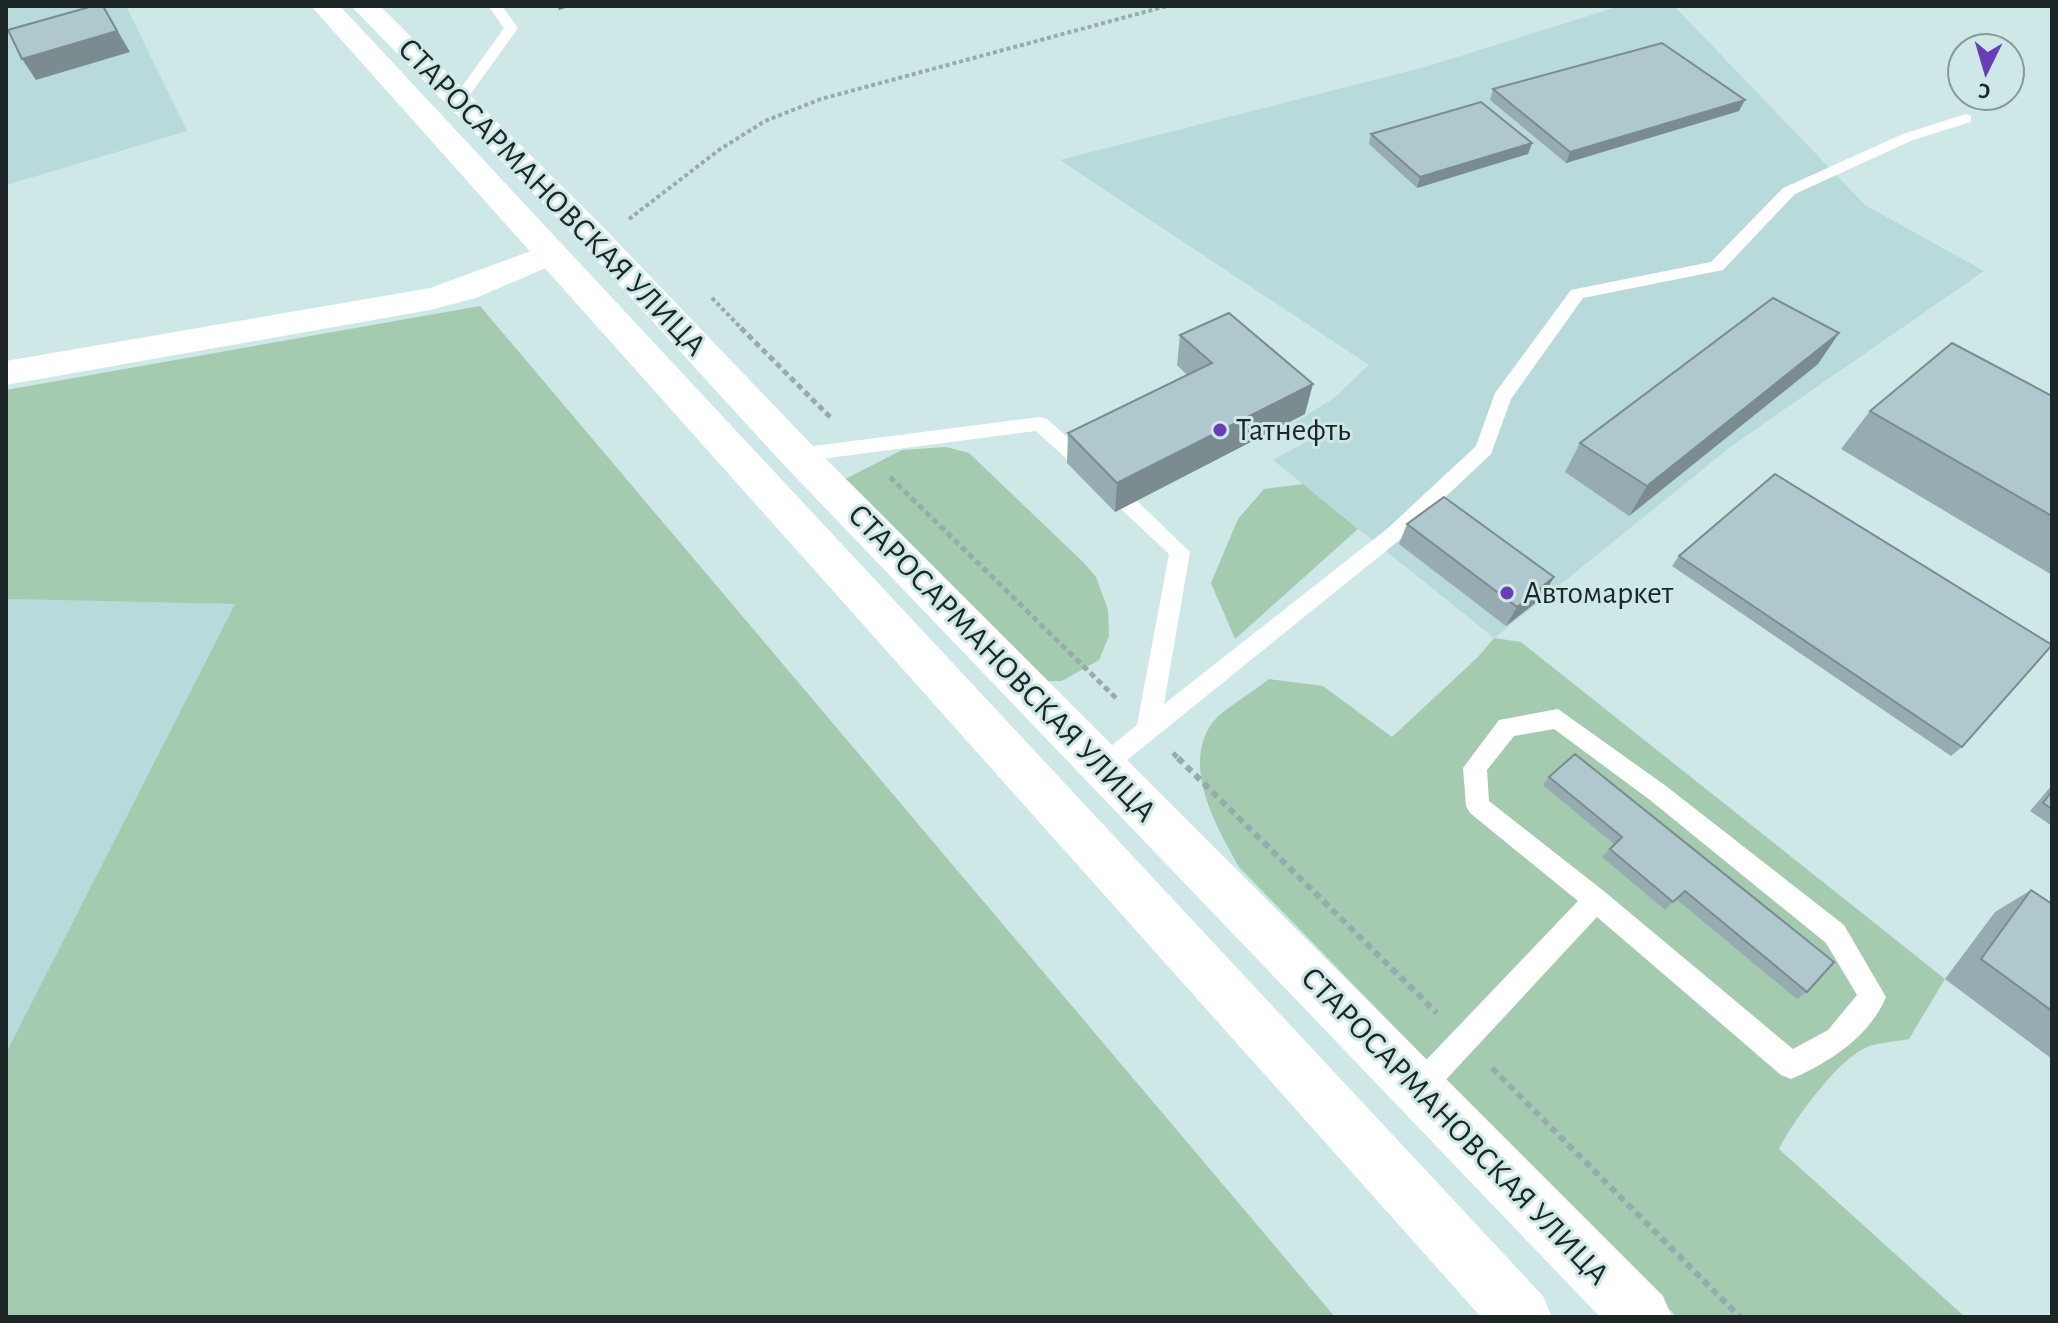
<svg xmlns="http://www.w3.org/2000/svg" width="2058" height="1323" viewBox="0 0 2058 1323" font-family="'Alegreya Sans',sans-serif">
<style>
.built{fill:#b8dada}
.green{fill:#a4caaf}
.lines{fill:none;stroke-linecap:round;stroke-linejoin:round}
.path-far2{stroke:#96acab;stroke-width:4;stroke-dasharray:4 3;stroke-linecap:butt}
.path-far1{stroke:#96acab;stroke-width:5;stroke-dasharray:6 4;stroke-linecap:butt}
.path{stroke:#96acab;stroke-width:6;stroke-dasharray:7 5;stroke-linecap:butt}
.service{fill:#fff;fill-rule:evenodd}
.minor{fill:#fff;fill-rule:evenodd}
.primary{fill:#fff;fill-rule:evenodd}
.wall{fill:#96acb1}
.shaded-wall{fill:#7a8c90}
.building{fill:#afc8ce;stroke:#7a8c90;stroke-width:2}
.poi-dot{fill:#693db5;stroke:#cde8e7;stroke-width:3}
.labels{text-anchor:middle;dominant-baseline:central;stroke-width:6;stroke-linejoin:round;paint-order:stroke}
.street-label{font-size:32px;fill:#1c2626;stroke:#cde8e7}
.poi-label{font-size:32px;fill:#1c2626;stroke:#cde8e7;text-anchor:start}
</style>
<rect width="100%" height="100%" fill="#cde8e7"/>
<!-- built -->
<g class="built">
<path d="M6,6H126L187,131L6,185Z"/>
<path d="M1620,6H1674L1865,205L1984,271L1733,445L1494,638L1273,460L1310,440L1294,423L1334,398L1369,365L1060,160L1425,67Z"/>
<path d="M6,599L235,604L6,1053Z"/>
</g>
<!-- green -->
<g class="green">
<path d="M480,306L1335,1317H6V1053L235,604L6,599V390Z"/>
<path d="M946,447L969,453L1083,562L1096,577L1108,610L1109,636L1099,660L1062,681H1043L845,479L902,450Z"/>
<path d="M1303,484L1358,529L1235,639L1211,583L1238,519L1264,489Z"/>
<path d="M1494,638L1521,642L1945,979L1909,1039C1895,1042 1877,1042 1865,1048C1837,1061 1793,1121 1779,1149L1965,1317H1677L1239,867C1217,827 1183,771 1210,726C1219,711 1255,691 1269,679L1323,686L1392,737L1478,657Z"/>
</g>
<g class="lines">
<!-- path-far2 -->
<g class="path-far2">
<path d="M629,219L719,150L765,121L821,99L1167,6"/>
<path d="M712,298L743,330"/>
</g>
<!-- path-far1 -->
<g class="path-far1">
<path d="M741,328L832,419"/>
<path d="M890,477L1117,699"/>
<path d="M1173,753L1180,760"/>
</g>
<!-- path -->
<g class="path">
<path d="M1178,758L1437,1013"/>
<path d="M1492,1068L1740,1317"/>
</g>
<!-- service -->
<g class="service">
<path d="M488,6H502L518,28L465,102H455L453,99L504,28Z"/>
<path d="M1966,114L1971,116V122L1913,140L1795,194L1723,270L1583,298L1511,399L1491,454L1402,538L1111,773L1103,776L1095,773L1091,766L1095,759L1137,725L1169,554L1122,510L1119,505L1122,500H1136L1190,552L1164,704L1388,528L1476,446L1495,393L1571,290L1711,262L1783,188L1903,134Z"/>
<path d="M1040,417L1047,419L1085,453L1088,458L1085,463H1071L1036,431L798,462L788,455L798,448Z"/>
<path d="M1558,709L1666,786L1844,925L1886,997C1870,1036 1829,1063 1791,1079L1781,1075L1597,917L1428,1099L1418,1103L1408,1099L1404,1089L1408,1079L1578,901L1470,813L1466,806L1463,768L1499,720ZM1554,729L1650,800L1826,943L1857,995L1828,1030L1793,1049L1605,892L1489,801L1487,770L1514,736Z"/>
</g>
<!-- minor -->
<path class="minor" d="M550,244L562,247L567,254L562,261L476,298L430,310L6,385V361L430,288Z"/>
<!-- primary -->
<g class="primary">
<path d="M311,6H340L1543,1296L1552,1317H1481Z"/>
<path d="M351,6H380L605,229L812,445L1663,1296L1672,1317H1600L784,465L581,243Z"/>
</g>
</g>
<!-- wall -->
<g class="wall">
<path d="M1493,89L1739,111L1566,163L1490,100Z"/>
<path d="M1371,134L1532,143L1528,154L1417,188L1369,144Z"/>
<path d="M1839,333L1818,364L1629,516L1565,472L1580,443Z"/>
<path d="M1180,335L1305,414L1115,512L1067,463L1068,433L1187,375L1177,365Z"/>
<path d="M2052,396V575L1841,449L1870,411Z"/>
<path d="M1407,524L1543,597L1506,626L1399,544Z"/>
<path d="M1679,556L1962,747L1951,756L1672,566Z"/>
<path d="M1549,777L1807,992L1797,999L1676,899L1665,910L1602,857L1614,844L1543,785Z"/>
<path d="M2052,785V826L2030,811Z"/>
<path d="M2031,890L2052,904V1059L1945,979L1995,912Z"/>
</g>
<!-- shaded-wall -->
<g class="shaded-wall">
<path d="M103,6L130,52L36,80L22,59Z"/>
<path d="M557,6H572L559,10Z"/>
<path d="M1745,100L1739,111L1566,163L1570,152Z"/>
<path d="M1532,143L1528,154L1417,188L1420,177Z"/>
<path d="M1839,333L1818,364L1629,516L1647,486Z"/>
<path d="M1313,384L1305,414L1115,512L1117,483Z"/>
<path d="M1554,577L1543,597L1506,626L1517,607Z"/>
</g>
<!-- building -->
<g class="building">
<path d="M93,6H103L117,31L22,59L8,30Z"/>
<path d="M1662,43L1745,100L1570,152L1493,89Z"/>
<path d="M1481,102L1532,143L1420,177L1371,134Z"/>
<path d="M1773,298L1839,333L1647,486L1580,443Z"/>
<path d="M1229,313L1313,384L1117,483L1068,433L1212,363L1180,335Z"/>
<path d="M1952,343L2052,396V516L1870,411Z"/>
<path d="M1775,474L2052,645L1962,747L1679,556Z"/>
<path d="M1444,497L1554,577L1517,607L1407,524Z"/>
<path d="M1575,754L1834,962L1807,992L1685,891L1673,902L1610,849L1622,837L1549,777Z"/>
<path d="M2052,791V809L2043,803Z"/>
<path d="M2031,890L2052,904V1011L1981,959Z"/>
</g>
<!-- markers -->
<g class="poi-dot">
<circle cx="1220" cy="430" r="8"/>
<circle cx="1507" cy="593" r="8"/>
</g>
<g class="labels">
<!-- street labels -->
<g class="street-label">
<text transform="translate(552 197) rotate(46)">СТАРОСАРМАНОВСКАЯ УЛИЦА</text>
<text transform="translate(1002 663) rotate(46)">СТАРОСАРМАНОВСКАЯ УЛИЦА</text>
<text transform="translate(1455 1126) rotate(46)">СТАРОСАРМАНОВСКАЯ УЛИЦА</text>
</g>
<!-- poi labels -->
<g class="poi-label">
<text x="1236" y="430">Татнефть</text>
<text x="1523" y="593">Автомаркет</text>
</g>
</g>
<!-- border -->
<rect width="2058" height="1323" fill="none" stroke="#1c2626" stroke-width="16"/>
<!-- north arrow -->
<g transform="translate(1986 72) rotate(185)"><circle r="38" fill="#cde8e7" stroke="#869a9a" stroke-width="2"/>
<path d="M0-6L14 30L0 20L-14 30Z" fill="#693db5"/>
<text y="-12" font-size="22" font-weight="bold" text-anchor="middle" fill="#1c2626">С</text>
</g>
</svg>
